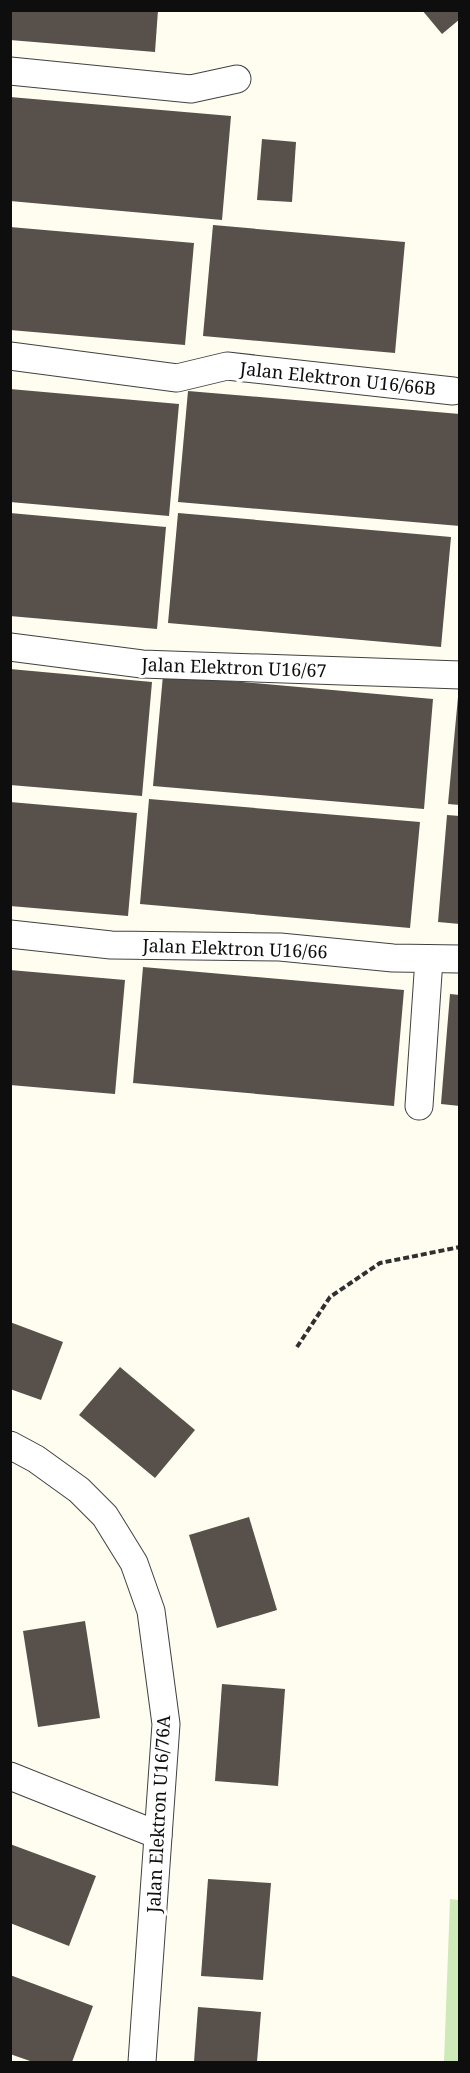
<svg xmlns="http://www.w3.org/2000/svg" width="470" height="2073" viewBox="0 0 470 2073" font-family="'Noto Serif',serif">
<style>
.green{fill:#ceeab9}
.building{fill:#57504b}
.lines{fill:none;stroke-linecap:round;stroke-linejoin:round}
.minor-casing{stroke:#414141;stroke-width:29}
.path{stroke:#303030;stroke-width:4;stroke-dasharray:6 3;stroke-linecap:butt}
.minor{stroke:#fff;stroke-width:27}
.labels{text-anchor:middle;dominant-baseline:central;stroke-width:6;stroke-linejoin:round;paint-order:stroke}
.street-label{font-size:18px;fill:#0e0e0e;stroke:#fff}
</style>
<rect width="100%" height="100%" fill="#fffdf0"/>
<!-- green -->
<path class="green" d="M450,1899L459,1900V2062H444Z"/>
<!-- building -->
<g class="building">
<path d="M10,10H158L155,52L10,40Z"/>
<path d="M422,10H460V19L442,34Z"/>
<path d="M10,97L231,116L222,220L10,201Z"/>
<path d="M262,139L296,142L292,202L257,200Z"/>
<path d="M213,225L405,242L395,353L203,336Z"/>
<path d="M10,227L194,243L185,345L10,330Z"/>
<path d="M10,389L179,404L169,516L10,502Z"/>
<path d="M188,391L460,414V526L178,502Z"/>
<path d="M10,513L166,527L157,629L10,616Z"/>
<path d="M178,513L451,537L441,647L168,623Z"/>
<path d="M10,669L152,682L142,796L10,785Z"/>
<path d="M163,675L433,699L424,809L153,786Z"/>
<path d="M458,697H460V805L448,804Z"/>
<path d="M149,799L420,822L410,928L140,904Z"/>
<path d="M10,802L137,813L128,916L10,906Z"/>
<path d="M447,815L460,816V924L438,922Z"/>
<path d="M143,967L404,990L394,1106L133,1083Z"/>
<path d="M10,970L125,980L115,1094L10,1085Z"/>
<path d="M450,994L460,995V1106L441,1104Z"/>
<path d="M10,1322L63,1342L41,1400L10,1389Z"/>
<path d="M120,1367L195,1430L155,1478L79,1415Z"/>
<path d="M249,1517L277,1610L217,1628L189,1535Z"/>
<path d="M85,1621L100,1718L38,1727L23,1631Z"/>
<path d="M222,1684L285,1689L278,1786L215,1781Z"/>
<path d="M10,1844L96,1876L69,1946L10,1923Z"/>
<path d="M208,1879L271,1883L263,1980L201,1976Z"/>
<path d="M10,1975L93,2006L72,2062H33L10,2054Z"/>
<path d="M198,2007L261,2012L257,2062H194Z"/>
</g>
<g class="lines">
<!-- minor casing -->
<g class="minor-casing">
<g id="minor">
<path d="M10,71L191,89L237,79"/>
<path d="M10,356L177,378L227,366L453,391"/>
<path d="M10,647L142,664L460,675"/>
<path d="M10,934L111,945L280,947L393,958L460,959"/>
<path d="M419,1106L429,959"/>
<path d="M10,1445L36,1459L79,1490L105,1516L134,1563L151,1611L166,1724L142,2062"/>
<path d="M10,1776L158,1835"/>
</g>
</g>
<!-- path -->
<path class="path" d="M297,1347L330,1297L380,1263L460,1247"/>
<!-- minor -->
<use href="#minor" class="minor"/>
</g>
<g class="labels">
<!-- street labels -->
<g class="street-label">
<text transform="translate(338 378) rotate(6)">Jalan Elektron U16/66B</text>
<text transform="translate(234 667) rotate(2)">Jalan Elektron U16/67</text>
<text transform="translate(235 948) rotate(2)">Jalan Elektron U16/66</text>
<text transform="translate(158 1814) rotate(-87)">Jalan Elektron U16/76A</text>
</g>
</g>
<!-- border -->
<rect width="470" height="2073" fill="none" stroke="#0e0e0e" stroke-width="24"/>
</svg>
